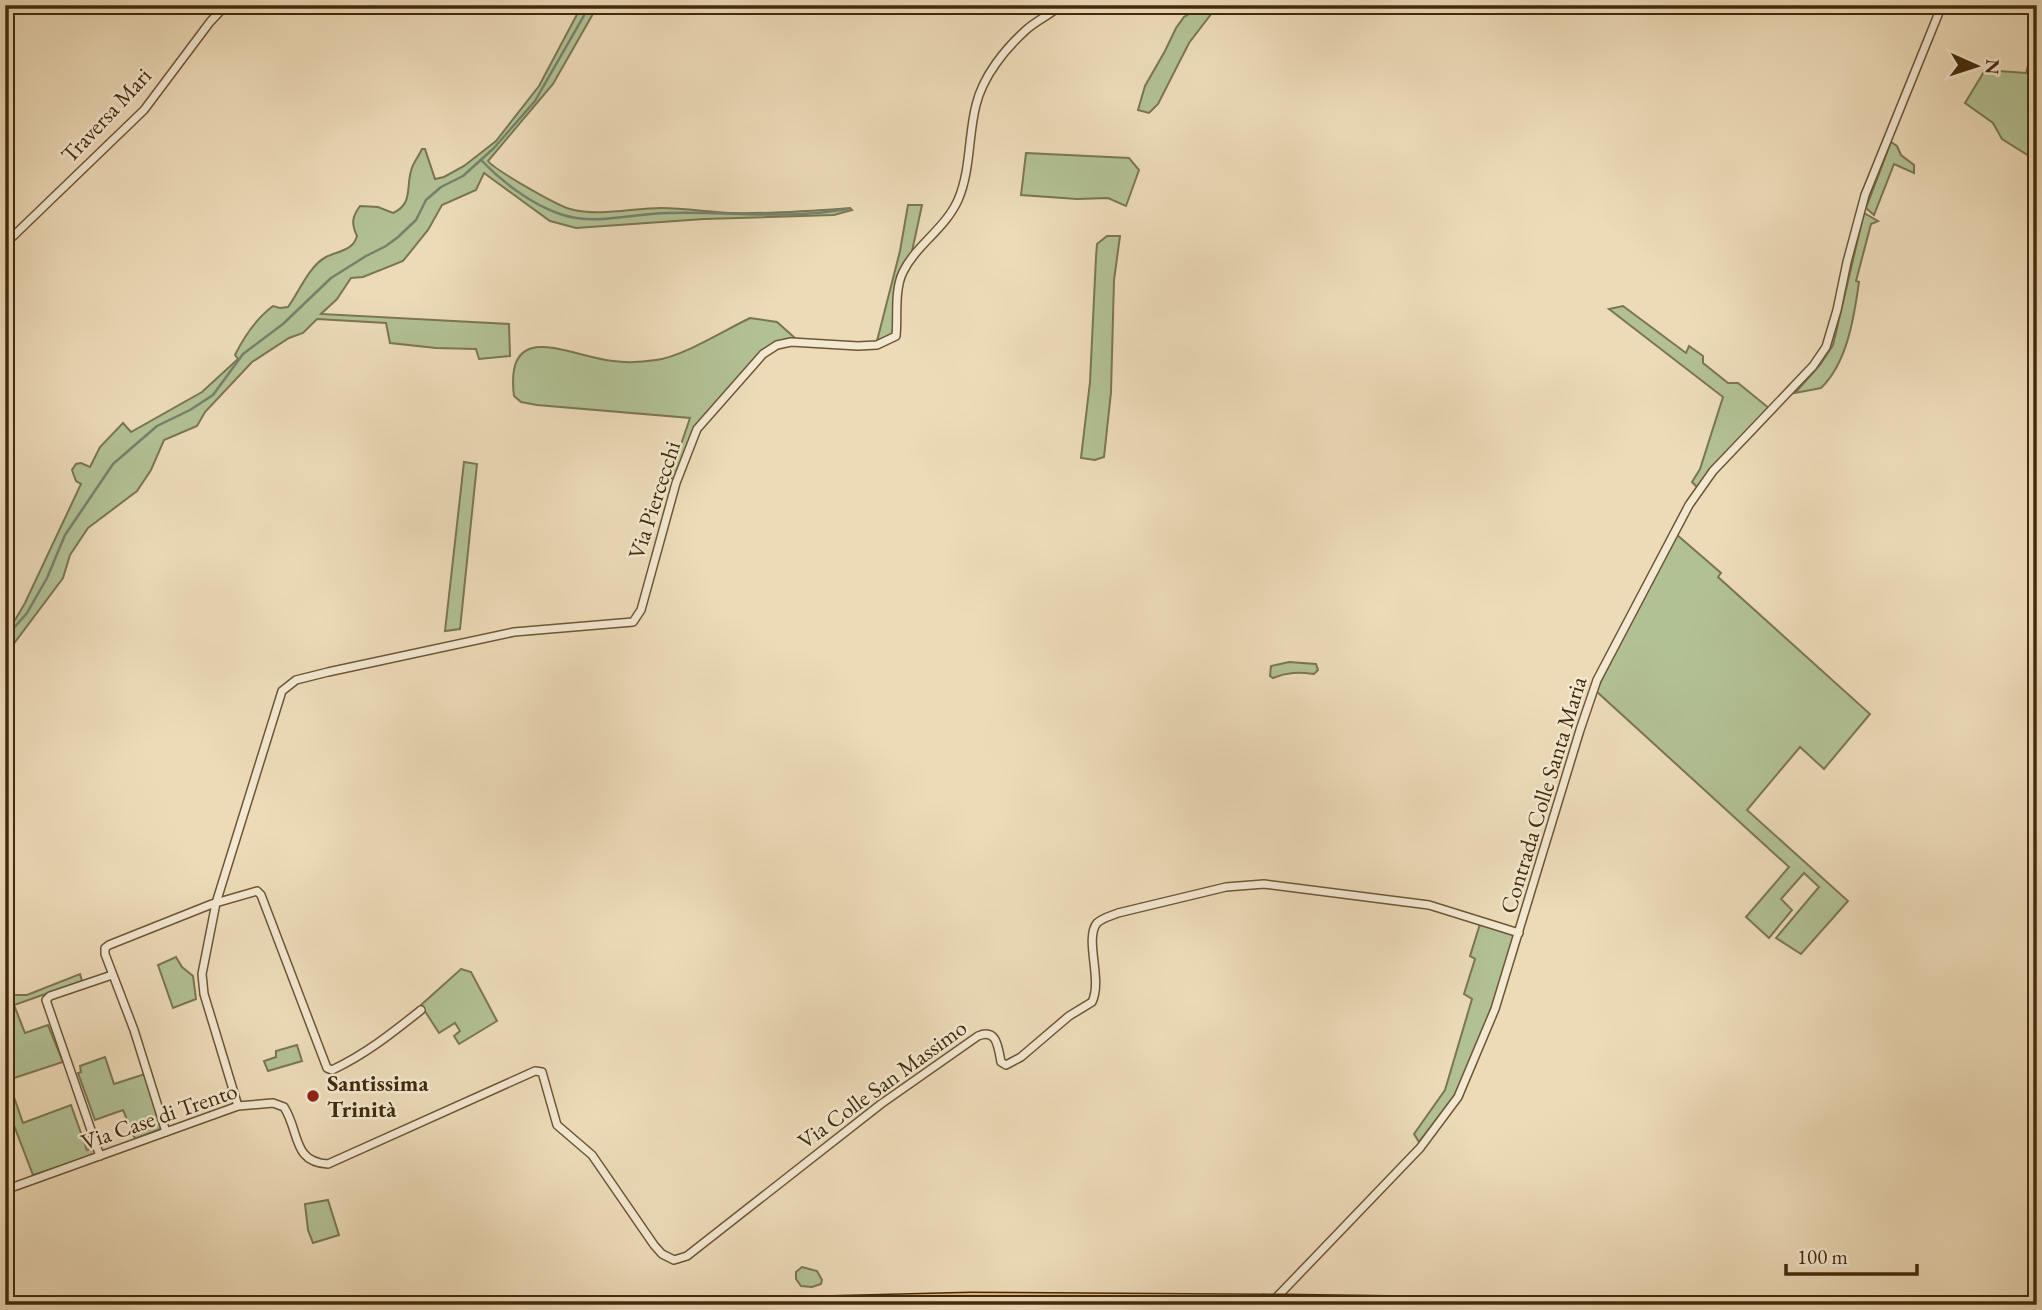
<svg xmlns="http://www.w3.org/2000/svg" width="2042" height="1310" viewBox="0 0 2042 1310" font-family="'EB Garamond',serif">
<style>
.green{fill:#b2c194;stroke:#7a7650;stroke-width:2}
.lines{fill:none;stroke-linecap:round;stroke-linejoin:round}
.stream{stroke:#76816d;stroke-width:2.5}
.minor-casing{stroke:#6d5636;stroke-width:10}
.motorway-casing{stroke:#422a0b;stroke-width:15}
.minor{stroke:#f3e8d1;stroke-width:7}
.motorway{stroke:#e6be7c;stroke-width:12}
.motorway-bridge-casing{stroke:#422a0b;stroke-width:15;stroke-linecap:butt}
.motorway-bridge{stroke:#e6be7c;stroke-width:12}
.poi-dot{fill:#8f2418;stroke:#f3e8d1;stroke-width:2.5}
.labels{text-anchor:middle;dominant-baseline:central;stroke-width:5;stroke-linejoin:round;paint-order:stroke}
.street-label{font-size:23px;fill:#422a0b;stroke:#f3e8d1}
.poi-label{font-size:23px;font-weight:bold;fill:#422a0b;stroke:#f3e8d1;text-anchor:start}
</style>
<rect width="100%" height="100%" fill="#eddbb8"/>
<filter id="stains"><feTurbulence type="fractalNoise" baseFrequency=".00286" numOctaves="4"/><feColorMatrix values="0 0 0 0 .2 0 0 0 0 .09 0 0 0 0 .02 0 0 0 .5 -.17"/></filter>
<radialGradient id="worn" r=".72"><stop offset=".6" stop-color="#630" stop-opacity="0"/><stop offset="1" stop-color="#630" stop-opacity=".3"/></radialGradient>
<!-- green -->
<g class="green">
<path d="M582,5H598L553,84L488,161C495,170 556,205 570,209C600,217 632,208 661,208C685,208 708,212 731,213C771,214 810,211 850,208L852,210L834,215L704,219L576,228L550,221L484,173L476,190L442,205L428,230L403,261L363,277L351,278L337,299L321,314L509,324L510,356L479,359L476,349L436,348L390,343L386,323L317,319L303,333L289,338L252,362L205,412L197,426L164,440L151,470L137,491L88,528L70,555L63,578L12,646L5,652V626L15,620L25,603L81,484L76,481L72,470L76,464L81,463L90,467L100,447L123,423L131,432L202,392L238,359L235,355C244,337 257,318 273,306L280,308L288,307C299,292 309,266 326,257C338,251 353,251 357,236C351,223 352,217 360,206L378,207L393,213C413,204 406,188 411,171C412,164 419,156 422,149H425L435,179L444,177L464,166L496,141L539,86Z"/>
<path d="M1204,5H1218L1189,43L1158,104L1149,113L1138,110L1145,86L1165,51L1176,28L1184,17Z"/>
<path d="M2037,32V161L2002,139L1993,123L1965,103L1985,70L2026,73Z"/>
<path d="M1891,142L1897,146L1901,155L1914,165V173L1894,164L1874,215L1866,208Z"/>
<path d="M1026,153L1129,158L1139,170L1126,206L1108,198L1077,199L1021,195Z"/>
<path d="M908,205H922L911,256L905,262L892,336L877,341L900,251Z"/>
<path d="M1864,213L1878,221L1871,224L1856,281L1859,282C1854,318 1847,363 1821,388L1795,393L1820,365L1833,345Z"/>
<path d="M1107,236H1120L1114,280L1111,392L1104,457L1095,460L1081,458L1090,382L1096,257L1097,244Z"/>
<path d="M1623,306L1686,353L1689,346L1703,356V363L1728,383H1738L1770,409L1716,465L1697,487L1692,482L1700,469L1723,397L1609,309Z"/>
<path d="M750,318L777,322L796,339L777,343L697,427L676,481L670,477L690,418L537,405L521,402L514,396C504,316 571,357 613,361C627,363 643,362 656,360C682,357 725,330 750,318Z"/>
<path d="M464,462L477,464L460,629L445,631Z"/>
<path d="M1676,534L1721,573L1718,577L1870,714L1824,769L1800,747L1747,810L1848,901L1801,954L1776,938L1819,887L1804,873L1781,899L1792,910L1769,938L1746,917L1789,867L1596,691Z"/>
<path d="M1289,662L1316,664L1318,670L1314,674C1299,672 1287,672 1273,678L1270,676L1271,666Z"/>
<path d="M1480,924L1516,933L1490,1012L1457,1092L1419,1142L1414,1134L1445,1090L1472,999L1464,994L1475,959L1470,956Z"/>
<path d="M176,957L182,967L193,976L196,999L173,1008L158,965Z"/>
<path d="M461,969L471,972L497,1021L459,1044L454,1036L460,1031L455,1023L439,1033L421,1005Z"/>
<path d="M80,974L82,981L14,1005L25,1033L48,1025L63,1062L8,1080L23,1123L71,1105L87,1150L93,1148L96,1155L33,1175L5,1102V988L9,995H27Z"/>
<path d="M297,1045L302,1061L268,1071L264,1061L276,1057V1051Z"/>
<path d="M105,1057L114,1084L145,1074L163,1128L135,1139L123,1110L95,1120L78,1073L81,1072L80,1066Z"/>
<path d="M328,1200L339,1235L313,1243L308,1230L305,1204Z"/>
<path d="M802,1267L817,1271L822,1280L821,1284L812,1287L801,1286L796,1279V1272Z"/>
</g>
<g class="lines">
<!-- stream -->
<g class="stream">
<path d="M481,160C502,182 531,204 560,214C594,226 631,214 666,213C726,211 787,220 847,209"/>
<path d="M5,638L27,613L47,578L65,535L113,464L157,426L190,410L213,395L243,354L283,324L331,278L366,256L386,246L398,237L416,220L426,200L441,187L463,176L494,148L535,101L590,5"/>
</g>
<!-- minor casing -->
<g class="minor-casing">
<g id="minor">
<path d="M5,244L144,110L210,22L226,5"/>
<path d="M238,1106L204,994L202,974L216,903L282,691L296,680L328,672L514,632L633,622L641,610L676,483L697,429L763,354L777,345L791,342L858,346L877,345L896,336C898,317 894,290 903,272C916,245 945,229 958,200C971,170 968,136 976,105C983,76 1005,49 1026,30C1037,20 1050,15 1061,5"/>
<path d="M166,1132L134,1030L105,954V948L109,945L212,904L257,891L261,895L327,1068L332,1070C366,1054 392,1033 421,1010"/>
<path d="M100,1156L46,1000L50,996L112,975"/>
<path d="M5,1190L238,1106L273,1103L284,1107C300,1132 292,1162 328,1164L535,1071L542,1072L557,1125L592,1155L654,1245L662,1254L674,1260L687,1256L881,1104L978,1036C997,1028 998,1047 1001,1062L1006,1065L1021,1057L1069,1016L1092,1002C1103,980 1084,939 1097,923C1102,918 1111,916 1118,913L1226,887L1264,884L1429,905L1519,933"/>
<path d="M1274,1300L1420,1148L1458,1097L1495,1009L1580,730L1597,680L1689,505L1713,471L1813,366L1826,347L1837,310L1847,262L1865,195L1942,5"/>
</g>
</g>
<!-- motorway casing -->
<g class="motorway-casing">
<g id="motorway">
<path d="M1285,1301L1563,1305"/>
<path d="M734,1305L970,1299L1263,1301"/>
</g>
</g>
<!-- minor -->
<use href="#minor" class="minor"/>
<!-- motorway -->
<use href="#motorway" class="motorway"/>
<!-- motorway-bridge casing -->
<g class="motorway-bridge-casing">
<path id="motorway-bridge" d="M1263,1301H1285"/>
</g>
<!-- motorway-bridge -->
<use href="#motorway-bridge" class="motorway-bridge"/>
</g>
<!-- markers -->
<circle class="poi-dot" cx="313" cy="1096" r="7"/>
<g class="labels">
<!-- street labels -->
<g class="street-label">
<text transform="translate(106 115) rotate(-47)">Traversa Mari</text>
<text transform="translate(654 500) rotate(-72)">Via Piercecchi</text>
<text transform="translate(1543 795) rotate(-73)">Contrada Colle Santa Maria</text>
<text transform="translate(882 1084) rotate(-36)">Via Colle San Massimo</text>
<text transform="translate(159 1116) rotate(-19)">Via Case di Trento</text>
</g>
<!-- poi labels -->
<g class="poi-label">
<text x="327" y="1083">Santissima<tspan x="327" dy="26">Trinità</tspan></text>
</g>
</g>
<!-- margin -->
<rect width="2042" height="1310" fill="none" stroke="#eddbb8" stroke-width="28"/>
<rect x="7" y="7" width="2028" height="1296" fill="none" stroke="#422a0b" stroke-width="3.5"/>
<rect x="14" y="14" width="2014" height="1282" fill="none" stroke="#422a0b" stroke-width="2"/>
<!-- north arrow -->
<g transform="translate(1976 66) rotate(93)" stroke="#f3e8d1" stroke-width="5" paint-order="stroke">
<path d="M0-5L12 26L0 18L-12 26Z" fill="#422a0b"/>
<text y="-10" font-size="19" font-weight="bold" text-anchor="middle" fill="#422a0b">N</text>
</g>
<!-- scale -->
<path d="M1786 1264v10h131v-10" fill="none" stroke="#422a0b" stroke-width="3.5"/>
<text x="1797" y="1264" font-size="21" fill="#422a0b" stroke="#f3e8d1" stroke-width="5" paint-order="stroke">100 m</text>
<rect width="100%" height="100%" filter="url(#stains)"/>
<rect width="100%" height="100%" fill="url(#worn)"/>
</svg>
